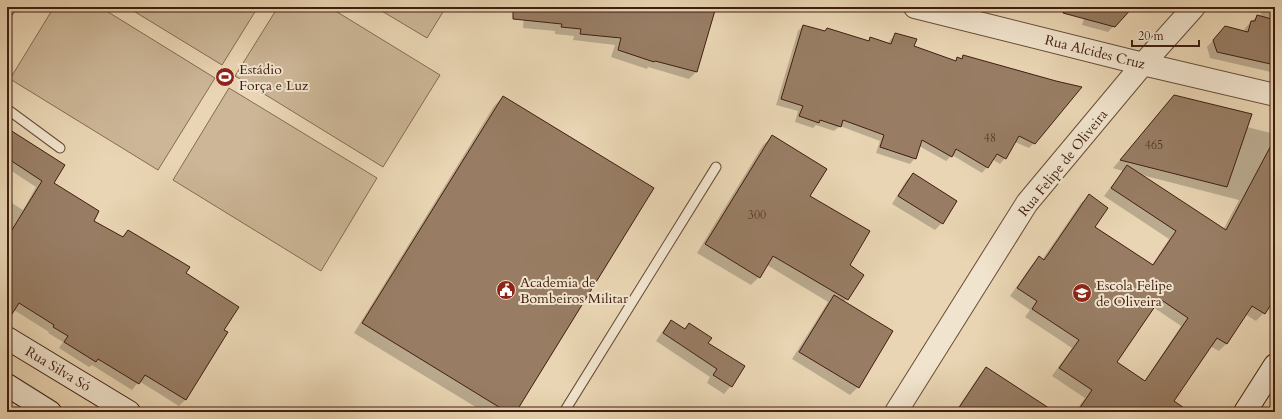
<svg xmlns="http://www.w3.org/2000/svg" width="1282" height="419" viewBox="0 0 1282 419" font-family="Cardo,serif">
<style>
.green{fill:#ccb697;stroke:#866a53}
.shadow{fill:#0003;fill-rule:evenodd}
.building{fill:#987d64;stroke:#401e0f;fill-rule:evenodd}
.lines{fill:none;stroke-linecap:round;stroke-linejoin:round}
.service-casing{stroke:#6a4c38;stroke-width:11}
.tertiary-casing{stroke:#6a4c38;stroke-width:24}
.secondary-casing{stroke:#401e0f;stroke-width:24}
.service{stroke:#f1e4ce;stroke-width:9}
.tertiary{stroke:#f1e4ce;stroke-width:22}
.secondary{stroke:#f1e4ce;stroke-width:22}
.labels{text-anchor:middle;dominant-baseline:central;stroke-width:4;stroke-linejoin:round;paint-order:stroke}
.number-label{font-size:12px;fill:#563624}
.street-label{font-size:14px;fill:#401e0f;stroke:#f1e4ce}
.poi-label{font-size:14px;fill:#401e0f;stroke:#f1e4ce;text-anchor:start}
</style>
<rect width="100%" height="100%" fill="#e9d5b3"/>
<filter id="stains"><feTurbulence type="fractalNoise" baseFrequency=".005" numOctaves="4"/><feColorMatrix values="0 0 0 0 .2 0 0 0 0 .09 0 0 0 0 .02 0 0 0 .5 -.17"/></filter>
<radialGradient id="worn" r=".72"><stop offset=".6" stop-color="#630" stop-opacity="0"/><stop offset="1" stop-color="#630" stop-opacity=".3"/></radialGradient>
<!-- green -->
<g class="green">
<path d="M54,7H100L215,78L158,170L10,79Z"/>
<path d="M127,7H258L222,65Z"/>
<path d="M278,7H329L440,75L383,167L235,76Z"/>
<path d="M375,7H446L427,38Z"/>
<path d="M229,88L377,178L321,271L173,180Z"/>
</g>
<!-- shadow -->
<g class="shadow">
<path d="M525,7H715L696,72L689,79L648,67L647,69L611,57L615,45L573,40L574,36L555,34V31L523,28Z"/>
<path d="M1059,7H1132L1108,32L1082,25L1085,15Z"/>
<path d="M1263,7H1275V73L1210,58L1207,47L1219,34L1244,32L1245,28L1257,16H1260Z"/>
<path d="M803,26L824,32L827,29L867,42L871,38L888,44L890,40L895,35L913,47L955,61L957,59H960L964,56L1034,143L1029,148L1015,142L1005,158L1000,164L992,159L987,167L982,173L952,155L946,161L919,146L915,158L910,164L876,153L880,141L840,126L834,131L816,125L813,128L795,122L798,111L776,105L798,31Z"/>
<path d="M1175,96L1247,127L1275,134V297L1264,313L1256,321L1245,314L1226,344L1219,351L1210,346L1173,401L1168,412H1075L1085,398L1052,376L1072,348L1025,317L1030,310L1010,296L1031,266L1039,258L1042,260L1081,203L1089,196L1094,227L1152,265L1169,239L1104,196L1123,171L1113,168ZM1142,175L1239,200L1223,230ZM1153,307L1181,326L1144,382L1116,363Z"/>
<path d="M503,97L515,412H484L354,333L494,106Z"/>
<path d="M7,129L53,183L92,221L122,237L128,231L184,274L223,330L227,332L185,400L179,406L139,381L132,390L92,365L89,367L59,348L63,342L48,333L49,332L14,310L7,316V200L23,210L36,187L7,168Z"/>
<path d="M772,137L809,196L848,266L863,275L844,302L892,332L858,387L850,395L792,359L828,302L767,265L759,277L751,285L697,253L763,145Z"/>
<path d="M913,174L942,223L935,230L892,204L906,181Z"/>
<path d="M671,321L684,329L689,324L707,343L731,386L724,394L707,383L710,377L656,341L664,329Z"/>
<path d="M986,368L1053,412H955L979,376Z"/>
</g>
<!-- building -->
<g class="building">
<path d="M513,7H716L697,72L655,61L654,62L618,50L621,38L580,34L581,29L561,27L562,24L513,19Z"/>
<path d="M1064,7H1133L1115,27L1063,13Z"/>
<path d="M1257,15L1275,20V65L1217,52L1213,40L1225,26L1248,32L1251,21H1255Z"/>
<path d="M803,25L825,31L827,28L869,41L870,37L891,44L895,33L917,39L914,46L956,61L957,57L962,59L963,55L1056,81L1082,87L1035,144L1019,136L1006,159L997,154L988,168L956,149L952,157L922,140L916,159L880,147L884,135L843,120L841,127L820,120L819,123L799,116L803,106L781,99Z"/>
<path d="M1174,95L1252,114L1227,187L1120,160Z"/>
<path d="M503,96L654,188L516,412H507L362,323Z"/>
<path d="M7,128L65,165L54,183L99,211L94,221L123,237L128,230L190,267L186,273L239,307L224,330L228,332L186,400L145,375L139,384L98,359L96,362L64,342L68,336L53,327L54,325L19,303L7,322V238L42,181L7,158Z"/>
<path d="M772,135L827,169L810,196L870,231L850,265L864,275L848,300L773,256L760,278L705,244Z"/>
<path d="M1275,138V298L1265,314L1252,306L1227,344L1217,338L1174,401L1190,412H1077L1092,390L1059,368L1079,340L1032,309L1037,301L1017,288L1039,256L1044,260L1089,194L1108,208L1095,227L1153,265L1176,231L1111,188L1127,165L1226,230ZM1160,299L1188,318L1145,381L1117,362Z"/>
<path d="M913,173L957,201L943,224L898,196Z"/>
<path d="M834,295L893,331L859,388L799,352Z"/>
<path d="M671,320L685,329L689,323L712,338L708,343L745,366L732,387L713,375L717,369L663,333Z"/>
<path d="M986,367L1055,412H956Z"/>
</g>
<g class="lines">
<!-- service casing -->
<g class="service-casing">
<g id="service">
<path d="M7,13L12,7"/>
<path d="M7,109L60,148"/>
<path d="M564,412L716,167"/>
</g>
</g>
<!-- tertiary casing -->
<g class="tertiary-casing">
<g id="tertiary">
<path d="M915,7L1143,64L1275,95"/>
<path d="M896,412L1027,203L1143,64L1194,7"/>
</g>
</g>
<!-- secondary casing -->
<g class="secondary-casing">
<g id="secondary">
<path d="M7,338L129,412"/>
<path d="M7,385L50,412"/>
<path d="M1245,412L1275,365"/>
</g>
</g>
<!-- service -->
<use href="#service" class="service"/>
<!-- tertiary -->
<use href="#tertiary" class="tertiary"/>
<!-- secondary -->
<use href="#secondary" class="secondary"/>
</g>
<!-- icons -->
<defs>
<g id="stadium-disc" transform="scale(1)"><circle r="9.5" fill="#8f2418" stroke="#f1e4ce"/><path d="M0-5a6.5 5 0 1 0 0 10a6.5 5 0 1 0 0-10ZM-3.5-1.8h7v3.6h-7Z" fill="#fff"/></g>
<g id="civic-disc" transform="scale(1)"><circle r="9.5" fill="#8f2418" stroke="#f1e4ce"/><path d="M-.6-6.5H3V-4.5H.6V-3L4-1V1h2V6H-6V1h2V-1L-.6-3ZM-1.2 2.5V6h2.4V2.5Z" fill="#fff"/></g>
<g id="school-disc" transform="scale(1)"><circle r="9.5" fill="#8f2418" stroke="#f1e4ce"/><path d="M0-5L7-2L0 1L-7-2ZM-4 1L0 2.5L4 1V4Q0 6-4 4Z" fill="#fff"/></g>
</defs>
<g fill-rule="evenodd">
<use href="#stadium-disc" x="225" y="77"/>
<use href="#civic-disc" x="506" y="290"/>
<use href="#school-disc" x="1082" y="293"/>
</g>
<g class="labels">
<!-- number labels -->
<g class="number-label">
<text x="990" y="138">48</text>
<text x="1154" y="145">465</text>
<text x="757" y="215">300</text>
</g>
<!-- street labels -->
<g class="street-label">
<text transform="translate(1095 52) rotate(14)">Rua Alcides Cruz</text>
<text transform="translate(1063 163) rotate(-51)">Rua Felipe de Oliveira</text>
<text transform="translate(58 369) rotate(31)">Rua Silva Só</text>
</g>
<!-- poi labels -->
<g class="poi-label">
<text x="239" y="69">Estádio<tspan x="239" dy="16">Força e Luz</tspan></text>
<text x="520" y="282">Academia de<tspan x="520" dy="16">Bombeiros Militar</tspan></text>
<text x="1096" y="285">Escola Felipe<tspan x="1096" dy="16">de Oliveira</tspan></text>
</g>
</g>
<!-- margin -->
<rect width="1282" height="419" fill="none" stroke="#e9d5b3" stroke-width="24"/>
<rect x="8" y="8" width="1266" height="403" fill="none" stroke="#401e0f" stroke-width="2"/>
<rect x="12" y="12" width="1258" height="395" fill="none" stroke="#401e0f"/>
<!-- scale -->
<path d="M1132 40v6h67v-6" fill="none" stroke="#401e0f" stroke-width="2"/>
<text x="1138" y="40" font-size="12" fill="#401e0f" stroke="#f1e4ce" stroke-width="3" paint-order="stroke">20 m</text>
<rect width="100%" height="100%" filter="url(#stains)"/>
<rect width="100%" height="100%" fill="url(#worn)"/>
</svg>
